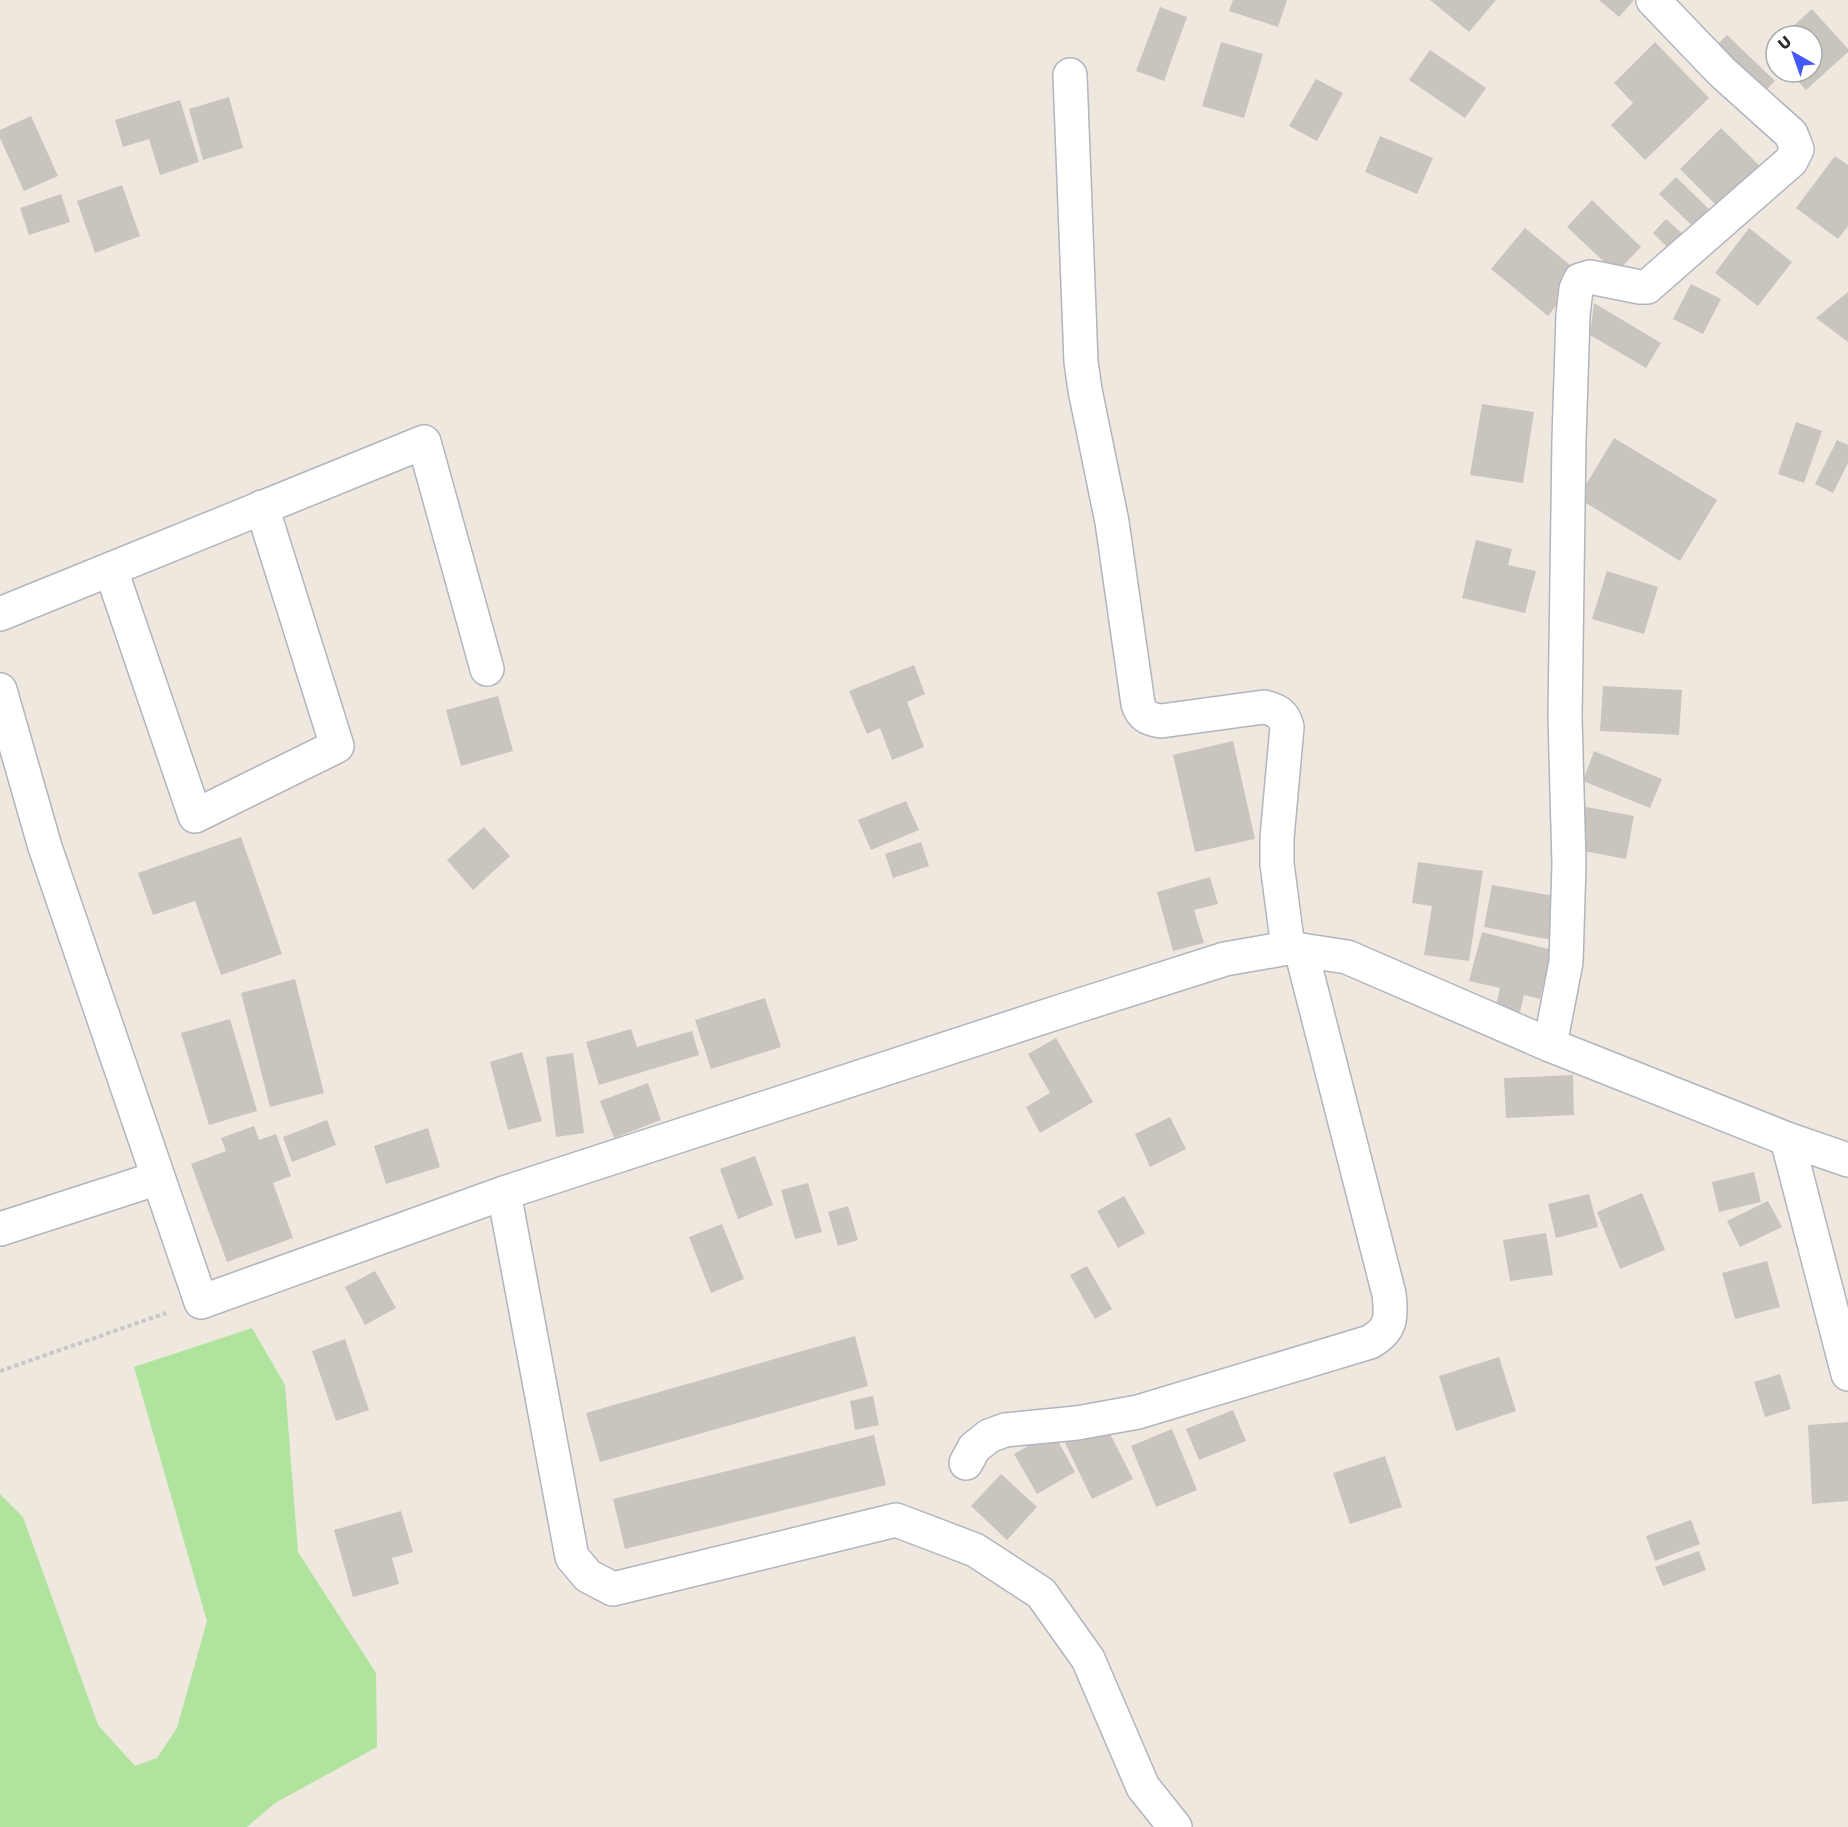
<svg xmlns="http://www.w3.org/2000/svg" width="1848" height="1827" viewBox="0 0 1848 1827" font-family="Rubik,sans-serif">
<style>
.green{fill:#b0e39d}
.building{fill:#c9c5be}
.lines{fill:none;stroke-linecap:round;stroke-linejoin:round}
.street-casing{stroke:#b2b4bf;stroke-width:36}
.path{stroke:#c8c8c8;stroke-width:4;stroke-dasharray:4.5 3;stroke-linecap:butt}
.street{stroke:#fff;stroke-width:33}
</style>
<rect width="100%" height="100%" fill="#eee8df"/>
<!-- green -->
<path class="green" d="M252,1328L285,1385L298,1552L376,1673L377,1747L275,1803L247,1827H0V1494L23,1517L98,1725L135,1766L157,1758L177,1728L207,1621L134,1367Z"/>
<!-- building -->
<g class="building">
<path d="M1233,0H1287L1278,27L1229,11Z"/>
<path d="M1430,0H1496L1469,32Z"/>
<path d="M1599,0H1634L1619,17Z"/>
<path d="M1160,7L1187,17L1164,81L1136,71Z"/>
<path d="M1812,9L1848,49V52L1806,90L1790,72H1812V36H1782Z"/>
<path d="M1727,35L1775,81L1760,96L1712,50Z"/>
<path d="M1221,42L1263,54L1244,118L1202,106Z"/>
<path d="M1655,42L1709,98L1645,160L1611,125L1633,103L1614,83Z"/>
<path d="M1430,50L1486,88L1465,118L1409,80Z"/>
<path d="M1316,79L1343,93L1317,141L1289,126Z"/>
<path d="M229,97L243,148L203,160L189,109Z"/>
<path d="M180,100L199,162L160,175L149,139L123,147L115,120Z"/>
<path d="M31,116L58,176L24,191L0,138V130Z"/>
<path d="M1721,128L1765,171L1724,213L1680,169Z"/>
<path d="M1380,136L1433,158L1417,194L1365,172Z"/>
<path d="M1835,156L1848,165V226L1838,239L1796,208Z"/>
<path d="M1676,177L1717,217L1701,234L1659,194Z"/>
<path d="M122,185L140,236L95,253L77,201Z"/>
<path d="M61,194L70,222L29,235L20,208Z"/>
<path d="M1592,200L1641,247L1616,273L1567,227Z"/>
<path d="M1666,219L1685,236L1671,251L1653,233Z"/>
<path d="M1525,228L1581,274L1548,316L1491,269Z"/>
<path d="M1749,228L1792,262L1758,306L1715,273Z"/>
<path d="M1691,284L1721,299L1703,334L1673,319Z"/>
<path d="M1848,292V342L1816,318Z"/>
<path d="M1594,303L1661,343L1646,368L1590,335Z"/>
<path d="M1482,404L1534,412L1523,483L1470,475Z"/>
<path d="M1796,422L1822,431L1804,483L1778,474Z"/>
<path d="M1614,438L1717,500L1680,561L1578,498Z"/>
<path d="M1837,440L1848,445V463L1833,493L1815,484Z"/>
<path d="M1476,540L1512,549L1508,565L1536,571L1525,613L1462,598Z"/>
<path d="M1607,571L1658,587L1644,634L1592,619Z"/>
<path d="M914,665L925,694L907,702L924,747L892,760L880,728L867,734L849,691Z"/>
<path d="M1603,686L1682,690L1679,735L1600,731Z"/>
<path d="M498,696L513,751L461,766L446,710Z"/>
<path d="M1233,741L1255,839L1195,852L1173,755Z"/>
<path d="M1594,751L1662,779L1650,808L1583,781Z"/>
<path d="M906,801L919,830L871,850L858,820Z"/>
<path d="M1581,806L1634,816L1626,859L1573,849Z"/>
<path d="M484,827L510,856L473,890L447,860Z"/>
<path d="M241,837L282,954L221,975L195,901L153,915L138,873Z"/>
<path d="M921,842L929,866L893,878L885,854Z"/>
<path d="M1418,862L1483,871L1469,961L1424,955L1432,906L1412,903Z"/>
<path d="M1210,877L1218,904L1194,910L1204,943L1173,951L1157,892Z"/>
<path d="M1492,885L1560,897L1552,940L1484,927Z"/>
<path d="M1482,932L1552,950L1540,999L1524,995L1520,1012L1496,1006L1500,988L1469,981Z"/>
<path d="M295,979L324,1093L270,1107L241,993Z"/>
<path d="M765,998L781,1047L711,1069L695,1020Z"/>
<path d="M230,1019L257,1111L209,1125L181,1033Z"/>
<path d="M631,1029L637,1047L692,1031L699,1055L599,1085L586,1042Z"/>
<path d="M1056,1038L1093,1102L1040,1133L1026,1107L1050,1093L1028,1054Z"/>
<path d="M522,1052L542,1121L508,1130L490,1062Z"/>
<path d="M573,1053L584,1133L556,1137L546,1057Z"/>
<path d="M1573,1075L1574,1115L1506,1118L1504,1078Z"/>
<path d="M648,1083L661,1120L614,1138L600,1101Z"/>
<path d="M1170,1117L1186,1149L1150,1167L1135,1134Z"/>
<path d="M327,1120L336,1145L292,1162L283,1137Z"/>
<path d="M254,1126L259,1140L276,1134L291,1176L273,1183L293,1238L227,1262L191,1164L226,1151L221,1138Z"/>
<path d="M428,1128L440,1167L386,1184L374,1146Z"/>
<path d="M755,1156L773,1205L738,1219L720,1169Z"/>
<path d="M1754,1172L1761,1202L1719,1212L1712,1182Z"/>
<path d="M808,1183L822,1232L795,1239L781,1190Z"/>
<path d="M1642,1193L1665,1250L1620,1269L1597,1212Z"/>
<path d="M1589,1194L1598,1227L1556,1238L1548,1204Z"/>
<path d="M1124,1196L1145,1233L1118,1248L1097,1211Z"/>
<path d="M1768,1201L1782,1227L1740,1247L1727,1221Z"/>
<path d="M848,1206L858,1240L838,1246L828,1212Z"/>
<path d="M722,1224L744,1279L711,1293L689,1237Z"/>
<path d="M1546,1233L1553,1275L1510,1281L1503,1240Z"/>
<path d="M1767,1261L1780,1307L1735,1319L1722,1273Z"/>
<path d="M1087,1266L1112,1309L1095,1319L1070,1275Z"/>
<path d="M375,1271L396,1308L365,1325L345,1287Z"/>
<path d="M855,1336L868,1386L600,1462L586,1413Z"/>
<path d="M345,1339L369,1410L336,1421L312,1351Z"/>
<path d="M1499,1357L1516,1411L1456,1431L1439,1376Z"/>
<path d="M1780,1374L1791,1409L1765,1417L1754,1382Z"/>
<path d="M873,1396L879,1425L855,1430L850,1401Z"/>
<path d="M1233,1410L1246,1441L1199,1460L1186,1429Z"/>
<path d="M1848,1422V1501L1812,1504L1808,1425Z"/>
<path d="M1105,1424L1133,1479L1092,1499L1065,1443Z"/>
<path d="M1172,1429L1197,1490L1156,1507L1131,1446Z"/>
<path d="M1053,1432L1075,1472L1037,1494L1014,1454Z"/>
<path d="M874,1435L886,1485L625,1549L613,1499Z"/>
<path d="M1385,1456L1402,1507L1350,1524L1333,1473Z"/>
<path d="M1001,1474L1037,1507L1007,1540L971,1506Z"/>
<path d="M401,1511L413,1552L392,1558L399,1584L353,1597L334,1530Z"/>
<path d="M1691,1520L1700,1544L1655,1561L1646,1536Z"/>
<path d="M1699,1551L1706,1570L1663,1586L1655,1567Z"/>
</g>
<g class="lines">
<!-- street casing -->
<g class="street-casing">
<g id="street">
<path d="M1070,75L1081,362L1085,390L1112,522L1138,704C1142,716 1148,719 1161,721L1264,707C1277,710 1284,714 1287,727L1277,838V864L1288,948"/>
<path d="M111,570L195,816L337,746L262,507"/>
<path d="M0,614L424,442L487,669"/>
<path d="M0,690L45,847L201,1302L504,1193L1071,1008L1225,959L1288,948L1347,957L1550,1045L1787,1139L1848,1160"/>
<path d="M1550,1045L1566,962L1568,897L1569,864L1565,717L1569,440L1573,315L1576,289L1580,280L1590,277L1640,287H1647L1791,161L1797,149L1791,134L1722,72L1653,0"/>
<path d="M1787,1139L1848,1374"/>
<path d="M504,1193L572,1557L588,1576L613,1589L896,1520L975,1550L1041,1593L1088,1659L1143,1787L1175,1827"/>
<path d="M0,1229L158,1178"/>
<path d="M966,1463L974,1448L989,1436L1005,1430L1077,1423L1138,1412L1370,1342C1391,1330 1392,1318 1389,1294L1301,950"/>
</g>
</g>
<!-- path -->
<path class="path" d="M0,1371L166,1313"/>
<!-- street -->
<use href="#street" class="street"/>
</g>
<!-- north arrow -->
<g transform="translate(1794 54) rotate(320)"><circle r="28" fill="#ffffff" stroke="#ababab" stroke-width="1.5"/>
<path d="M0-4.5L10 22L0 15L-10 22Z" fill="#4358f7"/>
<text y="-9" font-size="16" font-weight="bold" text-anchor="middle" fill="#2c2c2c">U</text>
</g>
</svg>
